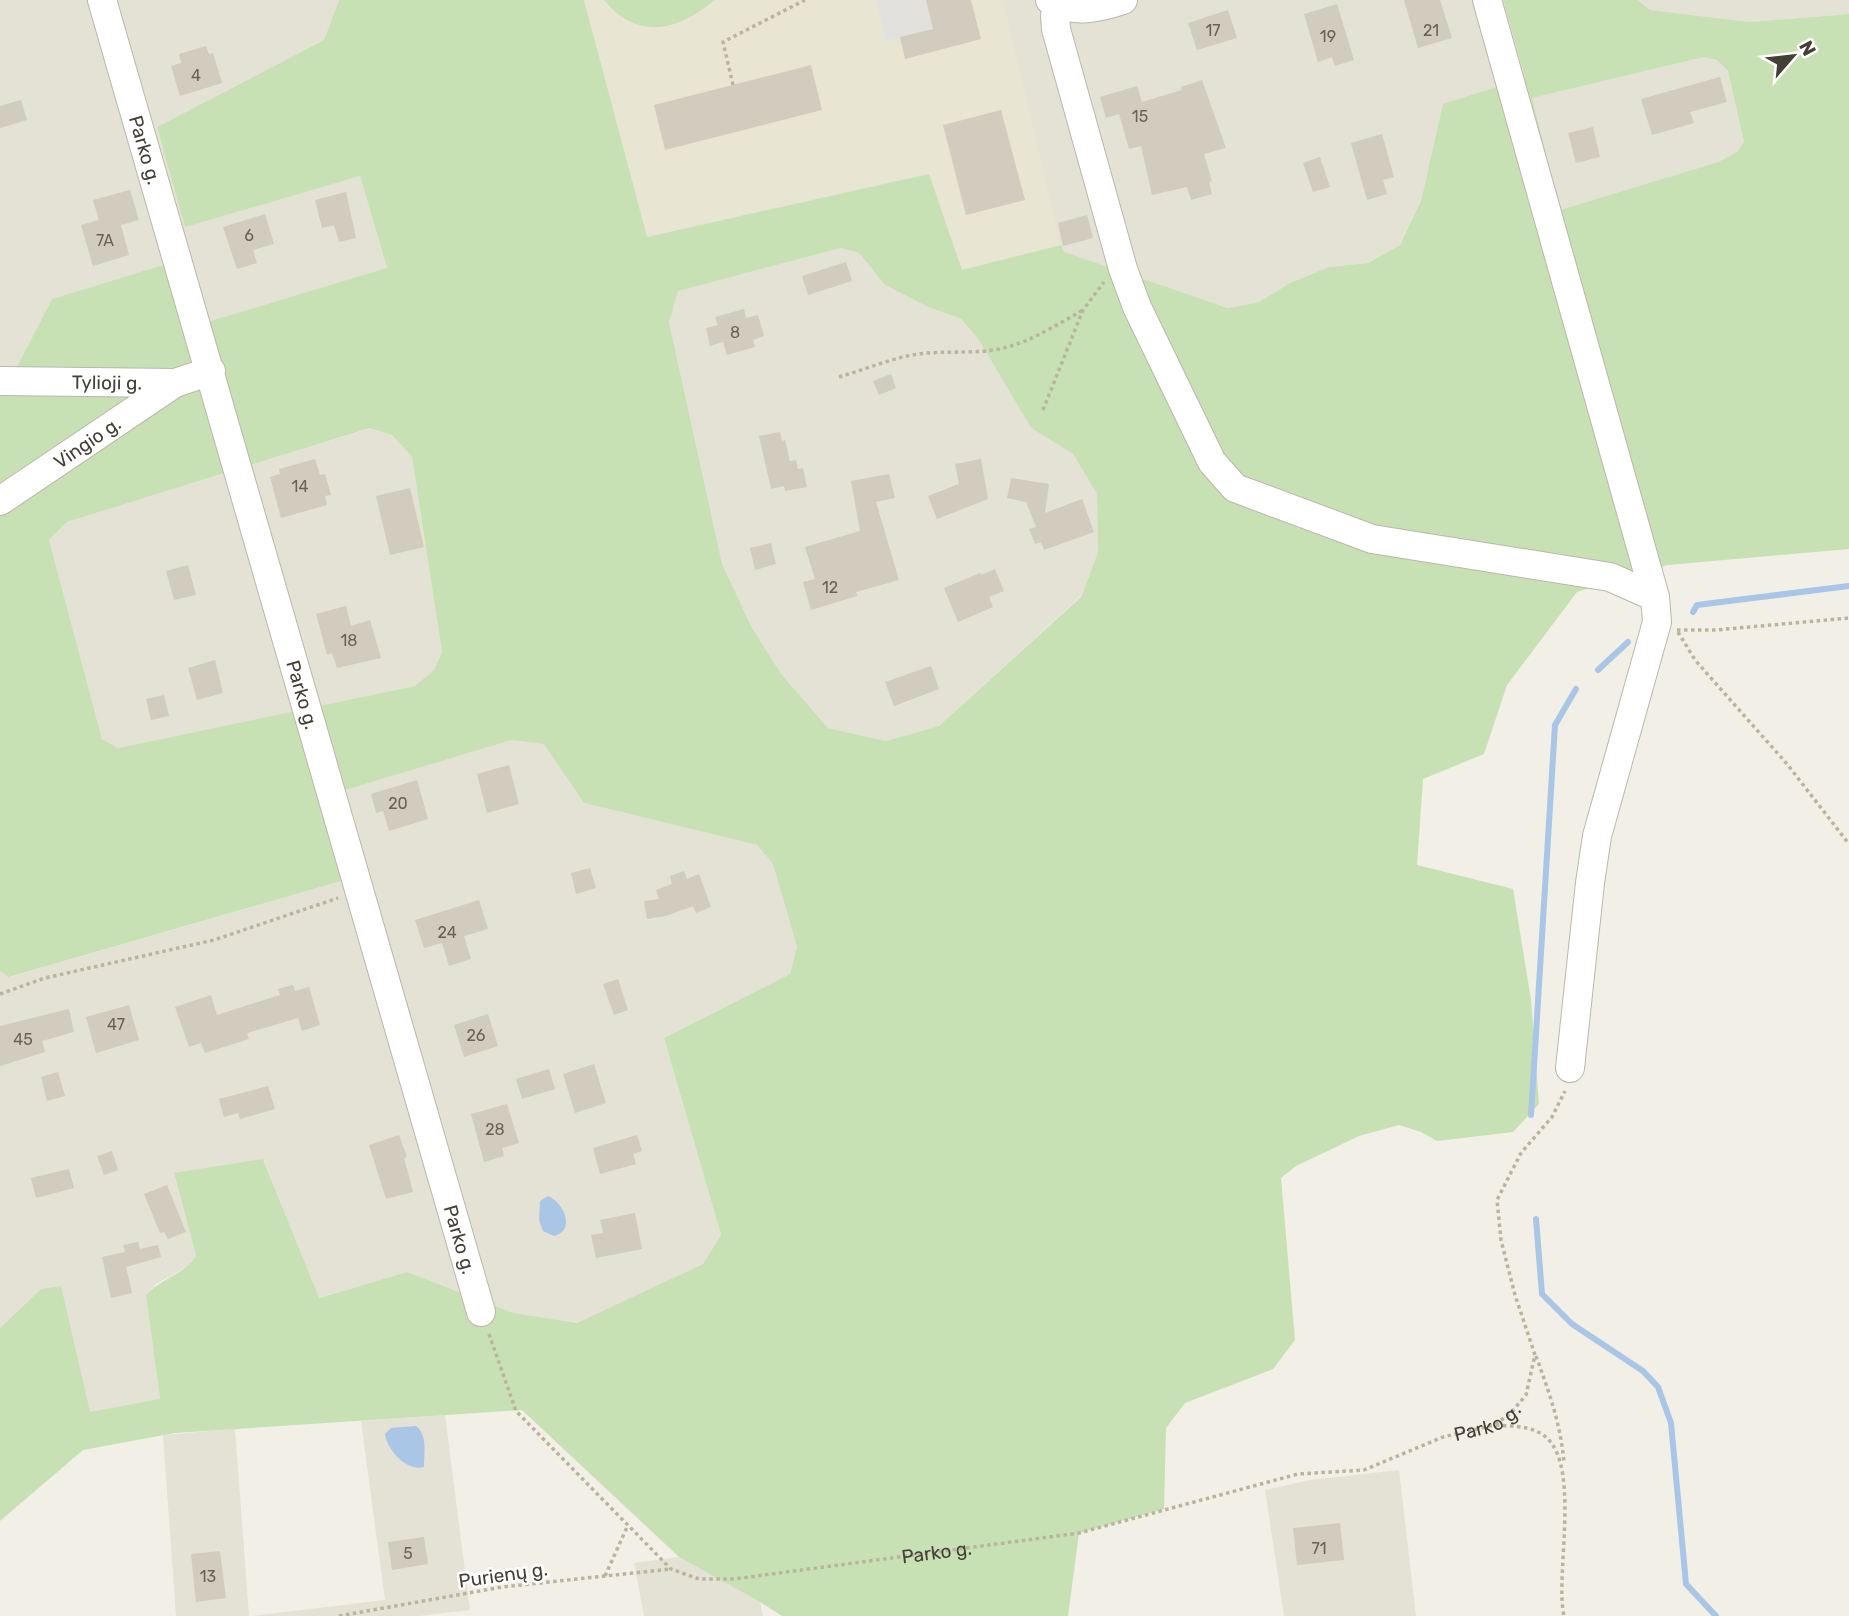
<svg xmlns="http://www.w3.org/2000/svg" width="1849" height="1616" viewBox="0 0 1849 1616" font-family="Rubik,sans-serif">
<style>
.residential{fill:#e4e1d5}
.education{fill:#e8e5d2}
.green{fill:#c7e1b4;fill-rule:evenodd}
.parking{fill:#e2e1de}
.water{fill:#a9c6e7}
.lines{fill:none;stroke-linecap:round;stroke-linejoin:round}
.stream{stroke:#a9c6e7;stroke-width:6}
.building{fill:#d1ccbd}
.minor-casing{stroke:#bbb7aa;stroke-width:30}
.path{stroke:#bbb49d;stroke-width:3.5;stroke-dasharray:3.5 3.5;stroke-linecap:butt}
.minor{stroke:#fff;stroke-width:28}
.labels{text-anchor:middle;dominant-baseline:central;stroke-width:5;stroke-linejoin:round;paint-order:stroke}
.number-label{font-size:16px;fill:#666358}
.street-label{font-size:19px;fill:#434036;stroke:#fff}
</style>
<rect width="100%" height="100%" fill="#f1efe6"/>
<!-- residential -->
<g class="residential">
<path d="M0,0H339L324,40L157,127L185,226L360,176L387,269L183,329L163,265L52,299L6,388H0Z"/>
<path d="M584,0H1503L1525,78L1443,105L1421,201L1400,245L1368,263L1329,267L1290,283L1259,302L1228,308L1063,252L1061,245L962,270Z"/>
<path d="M1638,0H1849V14L1750,22L1650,10Z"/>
<path d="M1704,57L1717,60L1728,71L1744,142L1737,152L1718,162L1560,210L1532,98Z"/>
<path d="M841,248L859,253L885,285L928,307L961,319L979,340L1031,428L1073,454L1097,494L1098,552L1081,596L939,726L886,741L828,728L782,675L752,628L722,565L669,322L677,291Z"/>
<path d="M371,428L392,435L412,457L442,652L434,670L415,686L118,748L102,739L49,540L67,522Z"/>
<path d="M512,740L544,743L584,803L757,845L773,864L797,947L790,974L664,1038L721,1235L703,1264L578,1323L514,1313L407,1272L318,1298L264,1160L174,1174L196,1255L192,1264L156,1284L146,1295L160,1400L90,1412L41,1289L0,1328V971L10,977L341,881L322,797Z"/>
<path d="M445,1415L470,1610L419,1616H252L385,1600L361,1421Z"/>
<path d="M235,1429L249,1616H176L163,1435Z"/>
<path d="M1399,1470L1416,1616H1284L1265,1490L1310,1480Z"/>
<path d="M679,1557L760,1602L763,1616H644L634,1563Z"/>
</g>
<!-- education -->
<path class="education" d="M584,0H1003L1061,245L962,270L928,174L646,238Z"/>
<!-- green -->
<g class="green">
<path d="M339,0H584L647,237L929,174L962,270L1061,245L1064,252L1228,308L1259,302L1290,283L1329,267L1368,263L1400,245L1421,201L1443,104L1525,78L1503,0H1638L1650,10L1750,22L1849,14V549L1668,565L1577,592L1507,685L1484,754L1423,779L1417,865L1513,889L1531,1000L1539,1104L1513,1132L1437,1141L1421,1132L1399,1125L1359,1136L1296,1166L1281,1178L1295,1340L1273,1369L1185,1403L1166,1428L1164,1509L1079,1533L1068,1616H782L760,1602L679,1557L522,1410L175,1433L83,1450L0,1521V1328L41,1289L61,1286L90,1412L160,1399L146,1295C160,1279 189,1272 196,1255L174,1173L263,1159L319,1298L407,1272L514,1313L577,1323L703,1264L721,1235L664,1038L790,974L797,947L773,864L757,845L584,803L544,744L512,740L322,797L341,881L9,977L0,971V388H6L52,299L163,265L184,329L387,268L360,176L185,227L157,127L324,40ZM1704,57L1717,60L1728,71L1744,142L1737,152L1718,162L1560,210L1532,98ZM841,248L859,253L885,285L928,307L961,319L979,340L1031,428L1073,454L1097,494L1098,552L1081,597L939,726L886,741L828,728L782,675L752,628L722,564L669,322L678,291ZM370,428L392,435L412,457L442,652L434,670L415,686L118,748L102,739L49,540L67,522Z"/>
<path d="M604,0H714C679,31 637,41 604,0Z"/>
</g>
<!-- parking -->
<path class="parking" d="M876,0H926L933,29L886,41Z"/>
<!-- water -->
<g class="water">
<path d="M548,1196C564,1203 576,1230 554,1236L543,1231L539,1220L540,1201Z"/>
<path d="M416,1426C428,1435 424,1454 424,1467C407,1472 387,1450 385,1434L391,1428Z"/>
</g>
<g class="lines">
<!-- stream -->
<g class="stream">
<path d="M1693,612L1697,605L1849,586"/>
<path d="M1598,670L1628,642"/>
<path d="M1531,1115L1555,725L1576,689"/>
<path d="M1536,1219L1542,1294L1572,1324L1643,1371L1658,1387L1671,1423L1686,1584L1716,1616"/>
</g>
</g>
<!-- building -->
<g class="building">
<path d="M926,0H971L981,39L905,59L900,37L933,29Z"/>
<path d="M1404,0H1440L1452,38L1418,48Z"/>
<path d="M1337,4L1354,60L1335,66L1332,57L1318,62L1304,14Z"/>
<path d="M1228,10L1237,38L1197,50L1188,23Z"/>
<path d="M206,46L209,54L213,53L222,83L180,96L171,66L181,63L179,54Z"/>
<path d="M811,65L822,110L665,150L654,105Z"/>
<path d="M1720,77L1727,102L1690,112L1694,123L1652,135L1641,99Z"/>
<path d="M1202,80L1226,148L1204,154L1212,181L1209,182L1212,194L1191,200L1187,187L1152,195L1141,146L1129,149L1119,114L1106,118L1100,97L1137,86L1142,102L1182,90L1181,87Z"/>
<path d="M21,100L27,120L0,128V106Z"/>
<path d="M1001,110L1025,200L966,215L943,125Z"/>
<path d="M1593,127L1600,157L1576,163L1568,133Z"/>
<path d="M1382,134L1394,177L1383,180L1387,194L1367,200L1351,143Z"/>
<path d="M1320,157L1330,187L1313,192L1303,163Z"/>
<path d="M130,190L139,220L121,225L129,255L93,266L81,225L99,220L93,200Z"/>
<path d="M346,192L356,238L339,242L334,225L322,228L315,200Z"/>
<path d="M265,214L274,244L253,250L257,263L237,269L223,227Z"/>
<path d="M1087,215L1093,238L1063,246L1058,223Z"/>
<path d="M846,262L852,281L808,295L802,276Z"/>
<path d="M744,309L746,318L758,315L764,336L753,340L755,347L727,355L723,342L710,346L706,328L718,325L715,317Z"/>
<path d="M891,374L896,388L879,395L873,381Z"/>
<path d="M780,432L782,441L785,440L790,461L796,460L798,469L803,468L807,487L785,491L784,486L771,489L759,436Z"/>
<path d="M315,459L320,475L325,474L331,495L325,496L327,505L281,518L270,477L280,474L279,469Z"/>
<path d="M981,459L988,499L937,519L928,496L959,484L955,464Z"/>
<path d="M889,474L895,498L876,502L899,580L856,592L857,596L811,610L803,582L815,579L805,547L860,531L851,481Z"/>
<path d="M1011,478L1049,484L1045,513L1082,499L1094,532L1044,550L1041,542L1035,544L1029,529L1036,527L1026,502L1007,498Z"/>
<path d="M410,488L424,547L390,555L376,496Z"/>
<path d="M771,543L776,564L755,570L750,548Z"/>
<path d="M188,565L196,595L174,600L166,571Z"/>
<path d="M995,569L1004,591L989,597L993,607L958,622L944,588L980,573L981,575Z"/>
<path d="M346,606L351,626L370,620L381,658L337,668L332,653L327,655L316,614Z"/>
<path d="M215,660L223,693L197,700L188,668Z"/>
<path d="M931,666L939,689L894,706L885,682Z"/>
<path d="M164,695L169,716L151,720L146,699Z"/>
<path d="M509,765L519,804L487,813L477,774Z"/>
<path d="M417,780L428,819L389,831L383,811L376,813L371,794Z"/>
<path d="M590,868L596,888L576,894L571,873Z"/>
<path d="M684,871L687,879L699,874L711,907L696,913L693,906L666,916L647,919L644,901L659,899L656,890L672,884L670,876Z"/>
<path d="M479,900L488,929L464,936L471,959L449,966L442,943L424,948L415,920Z"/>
<path d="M618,979L628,1010L614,1015L603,984Z"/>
<path d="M293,985L295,991L309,987L320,1025L302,1031L298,1018L247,1033L249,1039L205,1053L201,1043L189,1047L175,1007L211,995L217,1015L280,995L278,989Z"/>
<path d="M129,1005L139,1040L96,1053L86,1017Z"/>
<path d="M69,1009L74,1032L42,1041L45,1052L0,1066V1026Z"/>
<path d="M488,1014L498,1046L464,1057L454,1025Z"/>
<path d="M594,1064L606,1103L575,1113L563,1074Z"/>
<path d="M549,1069L555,1089L522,1099L516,1079Z"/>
<path d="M58,1072L65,1096L47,1101L41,1077Z"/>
<path d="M268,1086L275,1109L240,1119L238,1113L224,1117L219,1099Z"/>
<path d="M507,1104L519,1143L502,1148L504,1156L484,1162L471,1114Z"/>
<path d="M399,1135L407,1157L404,1158L413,1192L386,1199L369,1145Z"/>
<path d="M637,1135L642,1151L633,1154L636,1164L600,1174L593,1148Z"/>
<path d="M112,1151L118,1170L104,1175L97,1156Z"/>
<path d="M69,1169L74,1188L36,1198L31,1178Z"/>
<path d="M167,1185L186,1232L168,1239L164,1232L160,1233L144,1194Z"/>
<path d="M635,1213L642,1249L596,1258L591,1235L603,1233L600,1220Z"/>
<path d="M138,1242L140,1249L158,1245L161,1257L126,1267L132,1293L111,1298L102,1257L125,1252L123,1245Z"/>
<path d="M1340,1523L1344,1560L1297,1565L1293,1528Z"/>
<path d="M424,1537L428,1564L392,1570L388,1542Z"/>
<path d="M220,1551L226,1598L196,1602L191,1554Z"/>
</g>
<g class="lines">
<!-- minor casing -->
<g class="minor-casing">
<g id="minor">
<path id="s2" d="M102,0L481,1312"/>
<path d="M1050,0C1073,14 1099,8 1123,0"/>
<path d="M1487,0L1655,597L1657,622L1597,836L1590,883L1570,1068"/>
<path d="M1059,5L1055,16L1056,29L1123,269L1137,307L1212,462L1235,488L1372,539L1610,577L1655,597"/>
<path id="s3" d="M0,381L175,383L211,371"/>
<path id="s4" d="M0,501L175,383"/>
</g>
</g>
<!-- path -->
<g class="path">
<path d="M733,85L723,42L805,0"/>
<path d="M839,377C867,369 898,355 928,353C954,351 978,354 1004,348C1032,341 1058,324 1083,310"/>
<path d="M1043,410L1083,310L1104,282"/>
<path d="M1677,630H1716L1849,618"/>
<path d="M1678,632L1695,660L1787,764L1849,844"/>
<path d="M0,994L45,978L214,940L338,898"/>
<path id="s1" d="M489,1334L516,1411L671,1569L699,1579H734L1079,1533L1298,1474L1364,1470L1443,1437L1494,1425L1510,1414L1526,1395L1535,1355L1515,1295L1501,1240L1497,1200L1521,1153L1552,1117L1565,1091"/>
<path d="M1536,1356C1549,1392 1561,1425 1564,1463"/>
<path d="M1496,1425C1510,1426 1526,1426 1538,1432C1585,1453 1554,1573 1564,1616"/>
<path d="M605,1576L628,1525"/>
<path d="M339,1616L502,1587L671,1569"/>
</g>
<!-- minor -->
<use href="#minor" class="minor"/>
</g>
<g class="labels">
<!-- number labels -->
<g class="number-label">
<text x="1213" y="30">17</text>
<text x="1431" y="30">21</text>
<text x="1328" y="36">19</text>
<text x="196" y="75">4</text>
<text x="1140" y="116">15</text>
<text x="249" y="235">6</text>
<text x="105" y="240">7A</text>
<text x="735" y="332">8</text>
<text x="300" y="486">14</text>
<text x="830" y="587">12</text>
<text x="349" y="640">18</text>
<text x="398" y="803">20</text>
<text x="447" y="932">24</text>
<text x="116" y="1024">47</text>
<text x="476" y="1035">26</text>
<text x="23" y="1039">45</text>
<text x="495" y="1129">28</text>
<text x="1319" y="1548">71</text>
<text x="408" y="1553">5</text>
<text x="208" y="1576">13</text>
</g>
<!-- street labels -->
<g class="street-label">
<text stroke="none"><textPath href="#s2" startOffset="156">Parko g.</textPath></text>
<text stroke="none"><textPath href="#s3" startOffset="107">Tylioji g.</textPath></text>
<text stroke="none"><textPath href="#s4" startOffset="105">Vingio g.</textPath></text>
<text stroke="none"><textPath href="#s2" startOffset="723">Parko g.</textPath></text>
<text stroke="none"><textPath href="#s2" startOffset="1290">Parko g.</textPath></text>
<text stroke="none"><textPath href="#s1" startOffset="1141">Parko g.</textPath></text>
<text stroke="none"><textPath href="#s1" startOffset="572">Parko g.</textPath></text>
<text transform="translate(503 1575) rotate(-8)">Purienų g.</text>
</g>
</g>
<!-- north arrow -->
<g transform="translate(1793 56) rotate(62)" stroke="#ffffff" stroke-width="5" paint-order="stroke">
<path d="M0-5L12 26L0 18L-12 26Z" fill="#434036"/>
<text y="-10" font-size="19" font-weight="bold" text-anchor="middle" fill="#434036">N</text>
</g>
</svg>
